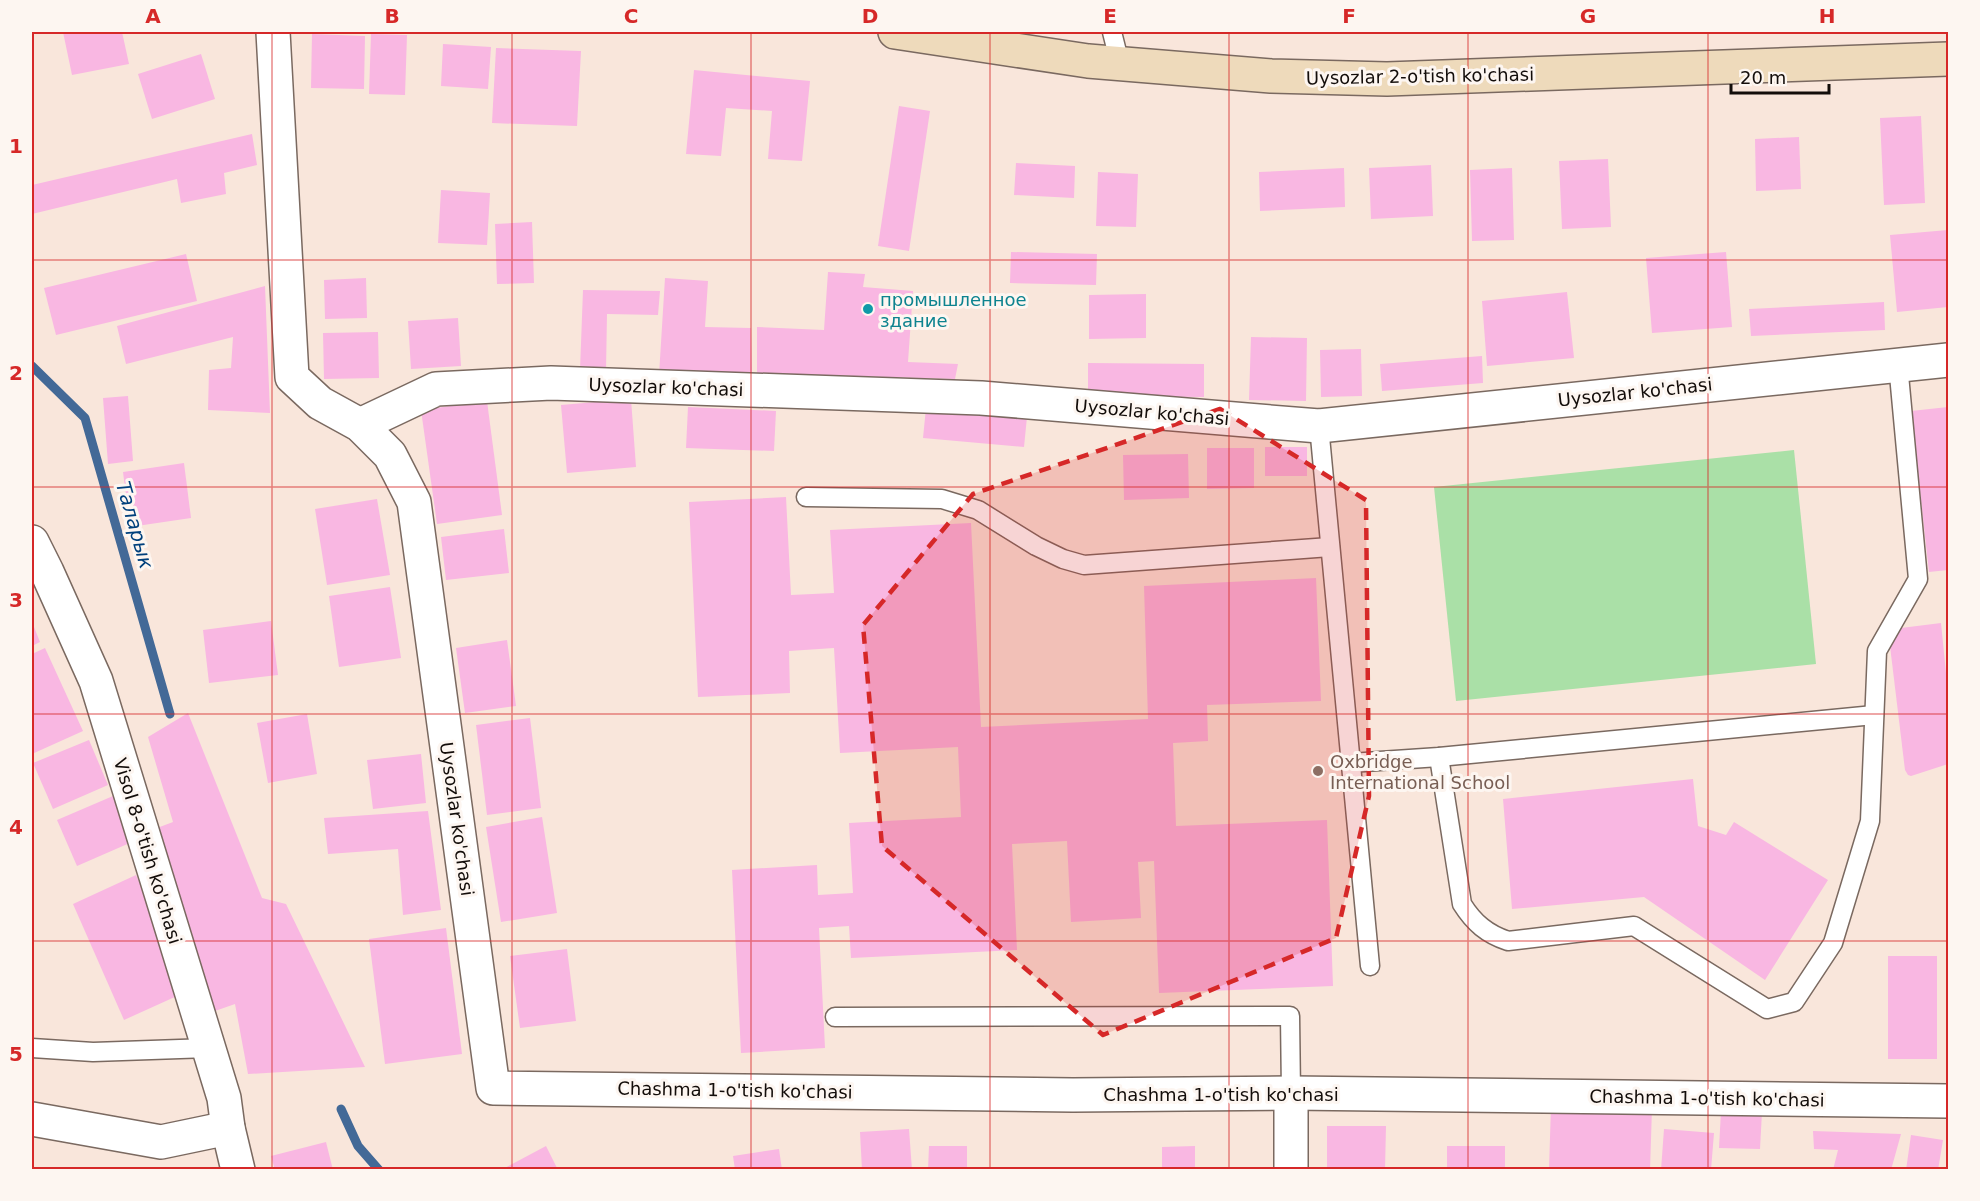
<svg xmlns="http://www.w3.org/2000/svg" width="1980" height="1201" viewBox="0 0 1980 1201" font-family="'DejaVu Sans',sans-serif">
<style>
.green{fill:#aae0a7}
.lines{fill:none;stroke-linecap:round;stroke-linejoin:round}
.stream{stroke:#436997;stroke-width:9}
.building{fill:#f9b7e2}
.lane-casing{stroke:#7a6960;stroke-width:21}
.street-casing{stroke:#7a6960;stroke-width:36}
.secondary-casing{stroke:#7a6960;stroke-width:36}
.lane{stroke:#fff;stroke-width:18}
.street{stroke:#fff;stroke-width:33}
.secondary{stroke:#eedabb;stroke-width:33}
.marked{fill:#d62828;fill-opacity:0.2;stroke:#d62828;stroke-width:4.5;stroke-dasharray:12 8;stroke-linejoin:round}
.grid{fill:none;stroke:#d62828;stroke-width:1.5;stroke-opacity:0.55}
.culture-dot{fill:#0f9aa8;stroke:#fdf6f1;stroke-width:2}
.education-dot{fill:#8d6e63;stroke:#fdf6f1;stroke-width:2}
.labels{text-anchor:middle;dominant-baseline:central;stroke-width:6;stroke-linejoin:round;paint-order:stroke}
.street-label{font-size:18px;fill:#130d0a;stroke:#fdf6f1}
.culture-label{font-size:18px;fill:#0d838f;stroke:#fdf6f1;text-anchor:start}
.education-label{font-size:18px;fill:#785e54;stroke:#fdf6f1;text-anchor:start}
.water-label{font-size:20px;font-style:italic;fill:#00407c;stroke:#fdf6f1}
.neatline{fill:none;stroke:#d62828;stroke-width:2}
.grid-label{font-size:20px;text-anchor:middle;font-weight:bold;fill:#d62828}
</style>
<rect width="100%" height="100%" fill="#f9e6db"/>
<!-- green -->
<path class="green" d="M1794,450L1816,664L1456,701L1434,487Z"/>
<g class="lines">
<!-- stream -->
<g class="stream">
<path d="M32,366L85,418L170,714"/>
<path d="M341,1109L358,1146L379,1170"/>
</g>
</g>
<!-- building -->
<g class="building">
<path d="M63,32H122L129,64L72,75Z"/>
<path d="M312,34L365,36L364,89L311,88Z"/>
<path d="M371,34L407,35L405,95L369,94Z"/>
<path d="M443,44L491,47L488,89L441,86Z"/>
<path d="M496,48L581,51L577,126L492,123Z"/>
<path d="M201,54L215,99L152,119L138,74Z"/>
<path d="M694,70L810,81L802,161L768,159L772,111L726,108L721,156L686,154Z"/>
<path d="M899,106L930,111L909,251L878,246Z"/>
<path d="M1921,116L1925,203L1884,205L1880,118Z"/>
<path d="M252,134L257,165L224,173L226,194L181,203L177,179L32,214V185Z"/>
<path d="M1799,137L1801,189L1756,191L1755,139Z"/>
<path d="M1608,159L1611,227L1562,229L1559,161Z"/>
<path d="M1016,163L1075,166L1074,198L1014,195Z"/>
<path d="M1431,165L1433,216L1371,219L1369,168Z"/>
<path d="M1344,168L1345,207L1260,211L1259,172Z"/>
<path d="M1512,168L1514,240L1472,241L1470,170Z"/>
<path d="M1098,172L1138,174L1136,227L1096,226Z"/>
<path d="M441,190L490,193L487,245L438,243Z"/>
<path d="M532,222L534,283L497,284L495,224Z"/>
<path d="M1948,230V307L1897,312L1890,235Z"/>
<path d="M1011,252L1097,254L1096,285L1010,283Z"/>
<path d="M1726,252L1732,327L1652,333L1646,258Z"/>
<path d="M186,254L197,301L56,335L44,288Z"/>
<path d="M828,272L865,274L863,287L913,291L908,362L958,364L955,379L757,373V327L824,330Z"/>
<path d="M366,278L367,318L325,319L324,280Z"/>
<path d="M665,278L708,281L705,327L751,328L752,373L659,375Z"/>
<path d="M265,286L270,413L208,410L209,370L231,368L233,337L126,364L117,326Z"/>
<path d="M583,290L660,291L658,315L607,314L606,371L580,370Z"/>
<path d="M1567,292L1574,358L1487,366L1482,301Z"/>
<path d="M1146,294V338L1089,339V295Z"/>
<path d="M1884,302L1885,330L1751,336L1749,309Z"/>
<path d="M458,318L461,366L411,369L408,321Z"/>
<path d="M378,332L379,378L324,379L323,333Z"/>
<path d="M1251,337L1307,338L1306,401L1249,400Z"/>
<path d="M1361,349L1362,396L1321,397L1320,350Z"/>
<path d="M1482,356L1483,383L1382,391L1380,364Z"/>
<path d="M1088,363L1204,364V397L1088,396Z"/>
<path d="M128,396L133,461L108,464L103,398Z"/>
<path d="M631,399L636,467L567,473L561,405Z"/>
<path d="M487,401L502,515L437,524L421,410Z"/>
<path d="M688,407L776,411L774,451L686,448Z"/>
<path d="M1948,407V570L1929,572L1911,411Z"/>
<path d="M926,408L1027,417L1024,447L923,438Z"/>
<rect x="1265" y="447" width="42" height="29"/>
<path d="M1207,448H1254V488L1207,489Z"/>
<path d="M1188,454L1189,498L1124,500L1123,455Z"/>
<path d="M184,463L191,518L130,527L123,472Z"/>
<path d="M786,497L791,595L834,593L830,530L971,523L981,727L1148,719L1144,586L1316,578L1321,701L1207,705L1208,741L1173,743L1176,826L1327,820L1333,986L1159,993L1154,861L1138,862L1141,918L1071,922L1067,841L1012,844L1017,950L851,958L849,926L819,928L825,1048L741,1053L732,870L817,865L818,895L853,893L849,823L961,817L958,747L840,753L834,648L789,651L790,693L698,697L689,502Z"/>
<path d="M377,499L390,575L327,585L315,509Z"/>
<path d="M504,529L509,573L446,580L441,537Z"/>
<path d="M390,587L401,658L339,667L329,596Z"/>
<path d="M271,621L278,675L209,683L203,630Z"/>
<path d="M32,622L40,642L32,646Z"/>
<path d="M1941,623L1948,693V764L1911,776L1908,775L1905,770L1890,646L1901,628Z"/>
<path d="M507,640L516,706L465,713L456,648Z"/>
<path d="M45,648L83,731L32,754V654Z"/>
<path d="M188,713L262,898L286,904L365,1067L248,1074L235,1004L215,1011L149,831L173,822L148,737Z"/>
<path d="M307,714L317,774L268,783L257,723Z"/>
<path d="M530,718L541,808L487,815L476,725Z"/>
<path d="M89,740L108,785L53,809L33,763Z"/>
<path d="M421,754L426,803L373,809L367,760Z"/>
<path d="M1693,779L1698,826L1726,835L1734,822L1828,880L1765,980L1644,897L1512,909L1503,799Z"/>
<path d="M113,796L132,842L77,866L57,820Z"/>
<path d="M428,811L441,910L403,915L398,849L328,854L324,818Z"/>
<path d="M542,817L557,913L501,922L486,827Z"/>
<path d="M136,875L188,991L124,1020L73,904Z"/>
<path d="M446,928L462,1054L385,1064L369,939Z"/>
<path d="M567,949L576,1021L520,1028L510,956Z"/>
<rect x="1888" y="956" width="49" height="103"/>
<path d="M1551,1105L1652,1108L1650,1170H1549Z"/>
<path d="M1721,1111L1762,1112L1760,1149L1719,1148Z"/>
<path d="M1327,1126H1386L1385,1170H1327Z"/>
<path d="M909,1129L912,1170H862L860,1132Z"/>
<path d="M1664,1129L1714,1133L1711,1170H1661Z"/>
<path d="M1813,1131L1901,1134L1891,1170H1833L1838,1150L1814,1149Z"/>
<path d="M1911,1135L1943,1140L1938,1170H1906Z"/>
<path d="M326,1142L333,1170H275L271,1156Z"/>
<path d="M546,1146L558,1170H501Z"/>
<path d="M929,1146H967V1170H928Z"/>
<path d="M1195,1146V1170H1162V1147Z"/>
<rect x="1447" y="1146" width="58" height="24"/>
<path d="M779,1149L782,1170H735L733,1156Z"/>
</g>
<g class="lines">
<!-- lane casing -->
<g class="lane-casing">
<g id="lane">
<path d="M1112,32L1120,64"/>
<path d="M1319,426L1370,966"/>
<path d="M806,497L942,499L978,510L1036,546L1063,559L1084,565L1330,547"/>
<path d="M1439,757L1462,904C1474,923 1487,934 1508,941L1634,926L1767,1009L1794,1002L1833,943L1870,821L1877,651L1918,579L1898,364"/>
<path d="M1350,763L1439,757L1874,715"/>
<path d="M835,1017L1290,1016L1291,1093"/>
<path d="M32,1048L93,1052L209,1048"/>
</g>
</g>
<!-- street casing -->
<g class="street-casing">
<g id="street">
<path d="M273,32L292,377L320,403L360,425L390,455L414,502L493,1088L1073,1095L1291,1093L1948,1101"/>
<path d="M360,425L436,389L551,383L981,398L1319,426L1948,360"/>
<path d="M32,542L47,572L96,681L224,1098L228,1128L238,1170"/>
<path d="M1291,1093V1170"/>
<path d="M32,1119L161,1142L228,1128"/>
</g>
</g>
<!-- secondary casing -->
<g class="secondary-casing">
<path id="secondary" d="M895,32L1088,61L1271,76L1387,79L1948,59"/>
</g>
<!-- lane -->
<use href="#lane" class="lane"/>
<!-- street -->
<use href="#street" class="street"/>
<!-- secondary -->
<use href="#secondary" class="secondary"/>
</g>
<!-- marked area -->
<path class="marked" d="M1220,409L1366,500L1369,796L1336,938L1103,1035L882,846L863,625L973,494Z"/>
<!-- grid -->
<path class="grid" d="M272,32V1170M512,32V1170M751,32V1170M990,32V1170M1229,32V1170M1468,32V1170M1708,32V1170M32,260H1948M32,487H1948M32,714H1948M32,941H1948"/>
<!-- markers -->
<circle class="culture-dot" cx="868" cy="309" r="6"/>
<circle class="education-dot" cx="1318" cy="771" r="6"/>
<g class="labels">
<!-- street labels -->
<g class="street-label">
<text transform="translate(1420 76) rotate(-1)">Uysozlar 2-o'tish ko'chasi</text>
<text transform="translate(666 387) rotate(2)">Uysozlar ko'chasi</text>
<text transform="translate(1635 392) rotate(-6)">Uysozlar ko'chasi</text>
<text transform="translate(1152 412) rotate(5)">Uysozlar ko'chasi</text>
<text transform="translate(457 819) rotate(82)">Uysozlar ko'chasi</text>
<text transform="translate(148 851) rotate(73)">Visol 8-o'tish ko'chasi</text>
<text transform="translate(735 1090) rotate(1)">Chashma 1-o'tish ko'chasi</text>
<text x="1221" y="1094">Chashma 1-o'tish ko'chasi</text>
<text transform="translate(1707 1098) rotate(1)">Chashma 1-o'tish ko'chasi</text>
</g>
<!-- culture labels -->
<g class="culture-label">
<text x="880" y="299">промышленное<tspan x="880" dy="21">здание</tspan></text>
</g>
<!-- education labels -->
<g class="education-label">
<text x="1330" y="761">Oxbridge<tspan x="1330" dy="21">International School</tspan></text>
</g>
<!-- water labels -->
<g class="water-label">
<text transform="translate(135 525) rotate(74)">Таларык</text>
</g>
</g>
<!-- border -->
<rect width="1980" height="1201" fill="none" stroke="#fdf6f1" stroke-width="66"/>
<!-- scale -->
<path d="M1731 84v9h98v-9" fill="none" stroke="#130d0a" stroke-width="3"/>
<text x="1740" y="84" font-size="18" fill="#130d0a" stroke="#fdf6f1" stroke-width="4.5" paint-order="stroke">20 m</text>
<rect x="33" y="33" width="1914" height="1135" class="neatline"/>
<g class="grid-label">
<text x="153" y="23">A</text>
<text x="392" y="23">B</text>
<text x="631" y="23">C</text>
<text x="870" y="23">D</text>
<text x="1110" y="23">E</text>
<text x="1349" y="23">F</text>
<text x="1588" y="23">G</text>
<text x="1827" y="23">H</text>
<text x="16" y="153">1</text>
<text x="16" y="380">2</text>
<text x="16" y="607">3</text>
<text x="16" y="834">4</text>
<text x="16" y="1061">5</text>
</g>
</svg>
